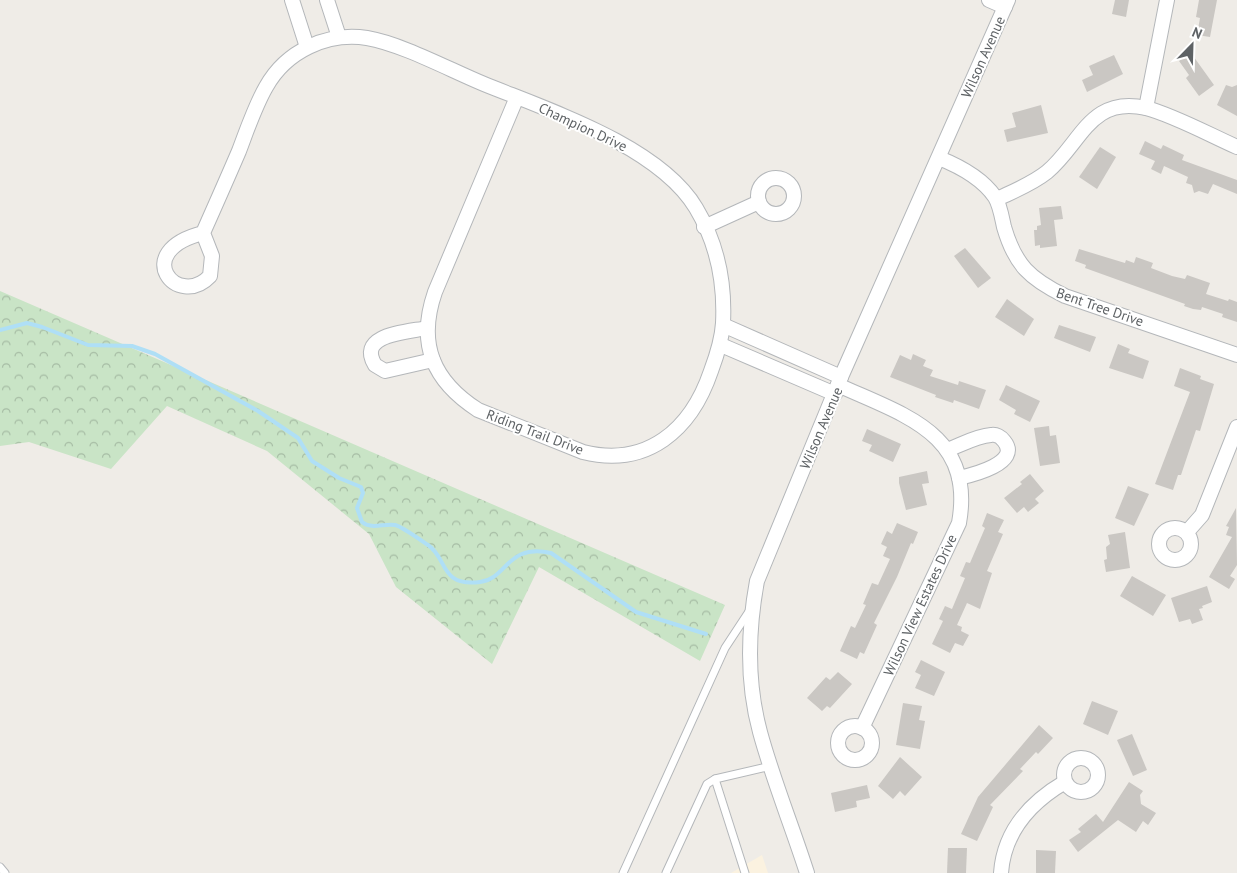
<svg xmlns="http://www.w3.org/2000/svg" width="1237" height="873" viewBox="0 0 1237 873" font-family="'PT Sans',sans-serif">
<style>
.commercial{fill:#fbf2e0}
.forest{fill:url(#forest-crowns)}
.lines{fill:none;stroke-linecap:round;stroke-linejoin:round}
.stream{stroke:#afdff6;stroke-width:4}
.building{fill:#cac7c3}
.service-casing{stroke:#b4b7ba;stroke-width:9}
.minor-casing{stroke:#b4b7ba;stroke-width:16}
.service{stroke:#fff;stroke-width:7}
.minor{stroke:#fff;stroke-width:14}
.labels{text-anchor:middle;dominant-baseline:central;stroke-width:4;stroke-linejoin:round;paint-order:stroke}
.street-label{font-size:14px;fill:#5e6265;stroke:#fff}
</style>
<defs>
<pattern id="forest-crowns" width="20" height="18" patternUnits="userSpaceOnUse" patternTransform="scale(1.25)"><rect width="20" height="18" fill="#c9e4c6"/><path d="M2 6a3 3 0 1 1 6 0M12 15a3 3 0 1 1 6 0" fill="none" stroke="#a6bca4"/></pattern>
</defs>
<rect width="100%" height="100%" fill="#efece7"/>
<!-- commercial -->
<path class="commercial" d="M762,855L768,873H731Z"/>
<!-- forest -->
<path class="forest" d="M0,291L725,605L700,661L539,567L492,664L396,587L369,534L267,451L167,406L111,469L29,442L0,446Z"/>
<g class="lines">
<!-- stream -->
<path class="stream" d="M0,330L27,323L42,327L88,345L132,346L155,354L258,411L298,438L312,461L339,478L361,487L363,493L357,508L362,522C372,530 384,523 395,525C401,526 422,541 428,545C448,558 439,587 480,582C507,579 507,543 551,553L636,612L706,634"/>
</g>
<!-- building -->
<g class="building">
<path d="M1115,0H1129L1126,17L1112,14Z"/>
<path d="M1199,0H1217L1210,37L1197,35L1200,18L1196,17Z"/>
<path d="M1191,53L1214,85L1199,96L1186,78L1189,75L1179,61Z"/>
<path d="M1114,55L1123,74L1087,92L1082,80L1093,75L1089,66Z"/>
<path d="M1226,85L1232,87L1237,85V116L1217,105Z"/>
<path d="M1041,105L1048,133L1007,142L1004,130L1016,127L1012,113Z"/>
<path d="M1145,141L1161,149L1163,145L1184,155L1182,160L1237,180V194L1213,184L1208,194L1199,191L1194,193L1192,185L1186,183L1188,177L1164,166L1161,174L1151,169L1155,161L1139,154Z"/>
<path d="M1100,147L1116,157L1097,189L1079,177Z"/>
<path d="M1061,206L1063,219L1054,220L1057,246L1040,248V245L1035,246L1034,230H1037V226L1041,225L1039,208Z"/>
<path d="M965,248L991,278L978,288L954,256Z"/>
<path d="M1079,249L1125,263L1126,260L1134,263L1136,257L1153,263L1151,268L1172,276L1185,279L1187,275L1210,283L1206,294L1228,301L1229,299L1237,302V322L1222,317L1223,314L1202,307L1201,310L1193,309L1184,306L1185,304L1085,268L1086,265L1075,261Z"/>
<path d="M1007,299L1034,319L1024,336L995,317Z"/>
<path d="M1059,325L1096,337L1090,352L1054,338Z"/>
<path d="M1118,344L1130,349L1128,353L1149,361L1143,379L1109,368Z"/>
<path d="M913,354L926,360L923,366L933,370L930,376L958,385L959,381L986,390L979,409L954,400L953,403L935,397L936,395L890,377L900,355L911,360Z"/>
<path d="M1180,368L1201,376L1200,379L1214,384L1200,431L1196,430L1181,475H1178L1173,490L1155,484L1190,392L1174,386Z"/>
<path d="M1006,385L1040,401L1030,422L1014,414L1016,410L999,400Z"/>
<path d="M1049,426L1050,436L1056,435L1060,463L1040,466L1034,428Z"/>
<path d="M867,429L901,444L893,462L869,451L872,445L862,441Z"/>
<path d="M927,471L929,483L922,484L927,505L906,510L899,483V477Z"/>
<path d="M1030,474L1044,491L1035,499L1039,503L1028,512L1024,507L1017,513L1004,498L1022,484L1020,482Z"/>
<path d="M1128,486L1149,494L1134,526L1115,518Z"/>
<path d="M1236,508L1237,565L1230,576L1235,579L1229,589L1209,577L1232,537L1226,535L1229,527L1226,526Z"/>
<path d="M987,513L1004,520L998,532L1003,534L987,571L992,573L980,609L967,603L957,625L962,627L961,631L969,635L963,646L955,643L950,653L932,644L943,621L939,619L945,606L952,609L965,578L960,576L966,562L970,563L985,528L982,526Z"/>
<path d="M897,523L918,532L913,544L911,543L897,577L874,623L877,625L864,654L860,652L857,659L840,651L851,626L855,628L866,605L863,604L872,583L878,585L890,559L883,556L887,547L881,544L887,531L892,534Z"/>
<path d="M1125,532L1130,568L1106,572L1104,560L1107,559L1106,547L1110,544L1108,535Z"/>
<path d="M1132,576L1166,595L1153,616L1120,596Z"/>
<path d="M1207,586L1212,602L1202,606L1203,608L1199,609L1203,620L1192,624L1190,619L1179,622L1171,598Z"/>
<path d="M921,660L945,672L934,696L915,688L921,675L915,672Z"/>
<path d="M838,672L852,684L830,708L827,706L822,711L807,698L826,677L830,680Z"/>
<path d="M1092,701L1118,711L1108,735L1083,724Z"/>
<path d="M903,703L922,706L919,720L925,721L920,749L896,745Z"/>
<path d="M1039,725L1053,738L1038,754L1036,752L1020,769L1023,771L990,805L993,807L977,841L961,834L978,797Z"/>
<path d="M1132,734L1147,770L1133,776L1117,740Z"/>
<path d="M900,757L922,777L905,796L900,791L893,799L878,786Z"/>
<path d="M1129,782L1143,791L1140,795L1141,804L1156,813L1148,825L1143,821L1136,832L1118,820L1078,852L1069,840L1081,832L1078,829L1096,814L1103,822Z"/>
<path d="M867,785L870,798L856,801L857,807L835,812L831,793Z"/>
<path d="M948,848H967L966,873H947Z"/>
<path d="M1036,850L1056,851L1055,873H1036Z"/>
</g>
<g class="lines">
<!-- service casing -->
<g class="service-casing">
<g id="service">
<path d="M715,779L745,873"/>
<path d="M0,867L5,873"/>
<path d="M623,873L725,648L750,610"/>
<path d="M666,873L707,784L715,779L771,766"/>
</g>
</g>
<!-- minor casing -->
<g class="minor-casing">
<g id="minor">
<path d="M292,0L307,47"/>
<path d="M327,0L339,37"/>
<path d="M989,0L1005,7"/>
<path d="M1146,108L1167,0"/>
<path d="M939,158C959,166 982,178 995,197C1000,205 1002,218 1004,227C1015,265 1030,279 1065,296L1237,355"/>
<circle cx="776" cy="196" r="18"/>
<path d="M997,199C1014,191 1032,184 1047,172C1081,144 1090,95 1146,108C1173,115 1210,135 1237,147"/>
<path d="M704,227L759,202"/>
<path d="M203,233C129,252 178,310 210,276L212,256L203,233C215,206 227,179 239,151C247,130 255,106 266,87C286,51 327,32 367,38C402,44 450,70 484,84C548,110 659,146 696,208C717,243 725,283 723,323C722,340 717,355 711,371C691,430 647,468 583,452L478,410C433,381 417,344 435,292L517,97"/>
<path d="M723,325L841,377"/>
<path d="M427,328C408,332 356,334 375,365L385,371L433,360"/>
<path d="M721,345L835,394"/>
<path d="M838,385C903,415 975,433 959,523L862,728"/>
<path d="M947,450C961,445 976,436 991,435C996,434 1001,437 1004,441C1022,463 972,475 959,478"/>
<circle cx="1175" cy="544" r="16"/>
<path d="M1187,532L1202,515L1237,427"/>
<circle cx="855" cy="743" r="17"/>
<circle cx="1081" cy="775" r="17"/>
<path d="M807,873C792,826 773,780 760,732C747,684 748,630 757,581L841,377L1008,0"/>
<path d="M1001,873C1004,831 1031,802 1065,782"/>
</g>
</g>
<!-- service -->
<use href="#service" class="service"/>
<!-- minor -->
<use href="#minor" class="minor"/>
</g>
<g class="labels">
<!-- street labels -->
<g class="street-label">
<text transform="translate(983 57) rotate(-66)">Wilson Avenue</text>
<text transform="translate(583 127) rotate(25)">Champion Drive</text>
<text transform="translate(1100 307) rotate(19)">Bent Tree Drive</text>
<text transform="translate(821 428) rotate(-67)">Wilson Avenue</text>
<text transform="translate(535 432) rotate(21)">Riding Trail Drive</text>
<text transform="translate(920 605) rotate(-65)">Wilson View Estates Drive</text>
</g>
</g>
<!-- north arrow -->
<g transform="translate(1192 45) rotate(23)" stroke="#ffffff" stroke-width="4" paint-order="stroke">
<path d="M0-4L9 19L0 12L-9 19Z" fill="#5e6265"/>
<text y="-8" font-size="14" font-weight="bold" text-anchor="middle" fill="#5e6265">N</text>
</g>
</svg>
